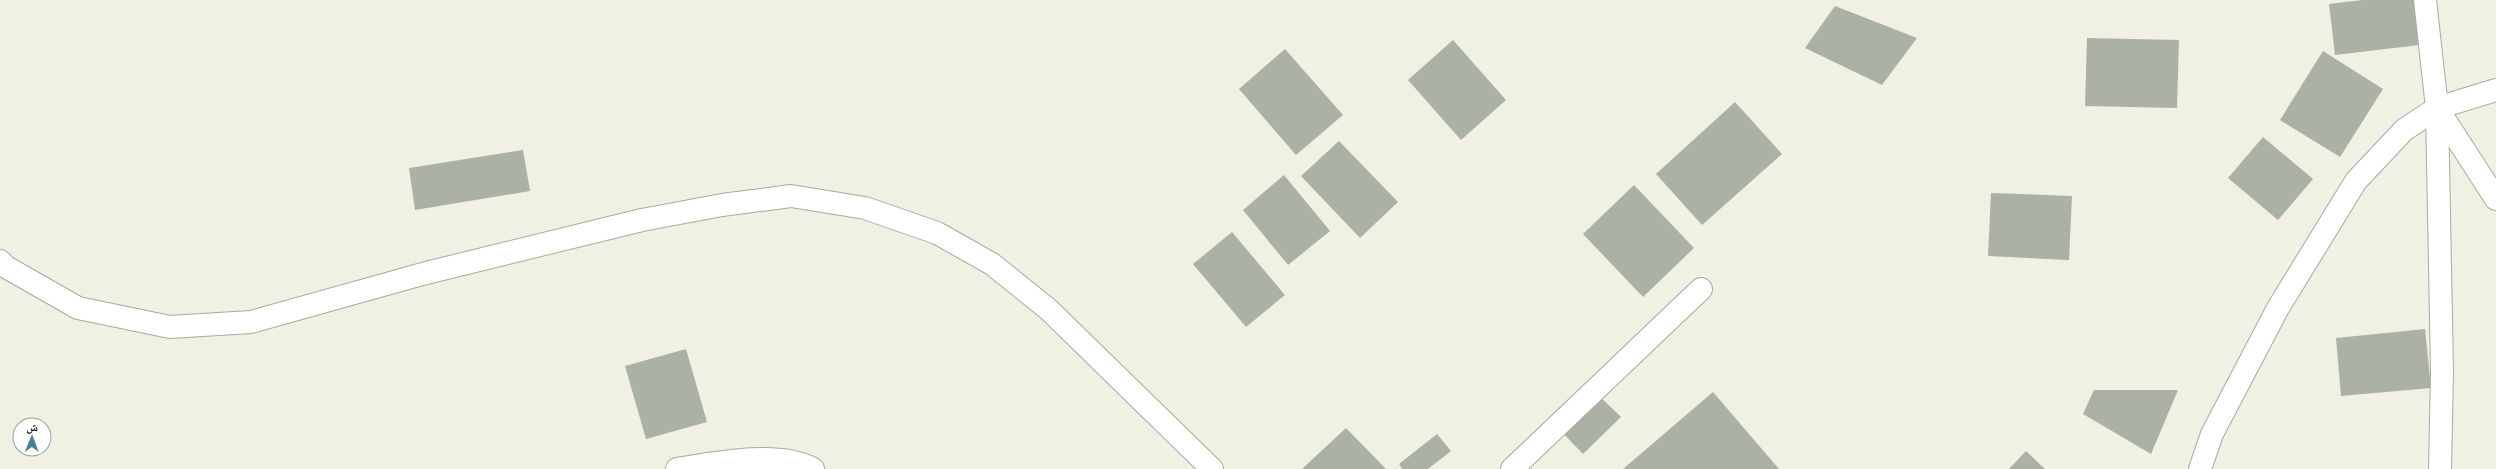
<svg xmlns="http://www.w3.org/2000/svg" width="2496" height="469" viewBox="0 0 2496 469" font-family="Figtree,'Noto Naskh Arabic',sans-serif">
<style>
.building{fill:#abb1a5}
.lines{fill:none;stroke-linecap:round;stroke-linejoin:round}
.minor-casing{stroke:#a9a99d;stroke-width:24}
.minor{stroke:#fff;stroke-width:22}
</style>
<rect width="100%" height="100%" fill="#f0f0e3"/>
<!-- building -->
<g class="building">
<path d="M2363,0H2414L2419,45L2335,55L2329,4Z"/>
<path d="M1835,6L1917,38L1882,85L1805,48Z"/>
<path d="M2087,38L2179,40L2177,108L2085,106Z"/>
<path d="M1453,40L1506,100L1461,140L1408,80Z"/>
<path d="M1285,49L1343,115L1296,155L1239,89Z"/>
<path d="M2323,51L2383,89L2340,157L2280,120Z"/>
<path d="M1735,102L1782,154L1702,225L1656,174Z"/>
<path d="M2263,137L2313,179L2278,220L2228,178Z"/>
<path d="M1339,141L1398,202L1360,238L1301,176Z"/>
<path d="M523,150L530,191L415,210L409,168Z"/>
<path d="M1284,175L1330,231L1288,265L1243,210Z"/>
<path d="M1634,185L1694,248L1643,297L1583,234Z"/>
<path d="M1991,193L2072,196L2069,260L1988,256Z"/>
<path d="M1232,232L1285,295L1246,327L1193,264Z"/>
<path d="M2425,329L2431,388L2341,396L2336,338Z"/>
<path d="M686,349L707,422L646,439L625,366Z"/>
<path d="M1590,387L1621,417L1583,454L1553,423Z"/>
<path d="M2094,390H2178L2151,454L2083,414Z"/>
<path d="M1713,392L1779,469H1623Z"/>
<path d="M1346,428L1386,469H1302Z"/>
<path d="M1437,434L1451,451L1428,469H1402L1399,464Z"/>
<path d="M2026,451L2045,469H2009Z"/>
</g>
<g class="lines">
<!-- minor casing -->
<g class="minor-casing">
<g id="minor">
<path d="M2425,0L2437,108L2442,372L2440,469"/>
<path d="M2437,108L2496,199"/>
<path d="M0,261L6,267L78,308L170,327L251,322L426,273L642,220L722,205L791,196L865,208L937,233L992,264L1048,309L1212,469"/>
<path d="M677,469C714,463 780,450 813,469"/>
<path d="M1512,469L1701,289"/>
<path d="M2200,469L2212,434L2278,308L2356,181L2404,130L2437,108L2496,90"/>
</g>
</g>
<!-- minor -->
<use href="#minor" class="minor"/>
</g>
<!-- north arrow -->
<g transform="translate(32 437) rotate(1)"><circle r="19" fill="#ffffff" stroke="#9f9f9d"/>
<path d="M0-3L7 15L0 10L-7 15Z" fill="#448497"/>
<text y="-6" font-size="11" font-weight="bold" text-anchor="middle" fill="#0e0e0a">ش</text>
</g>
</svg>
